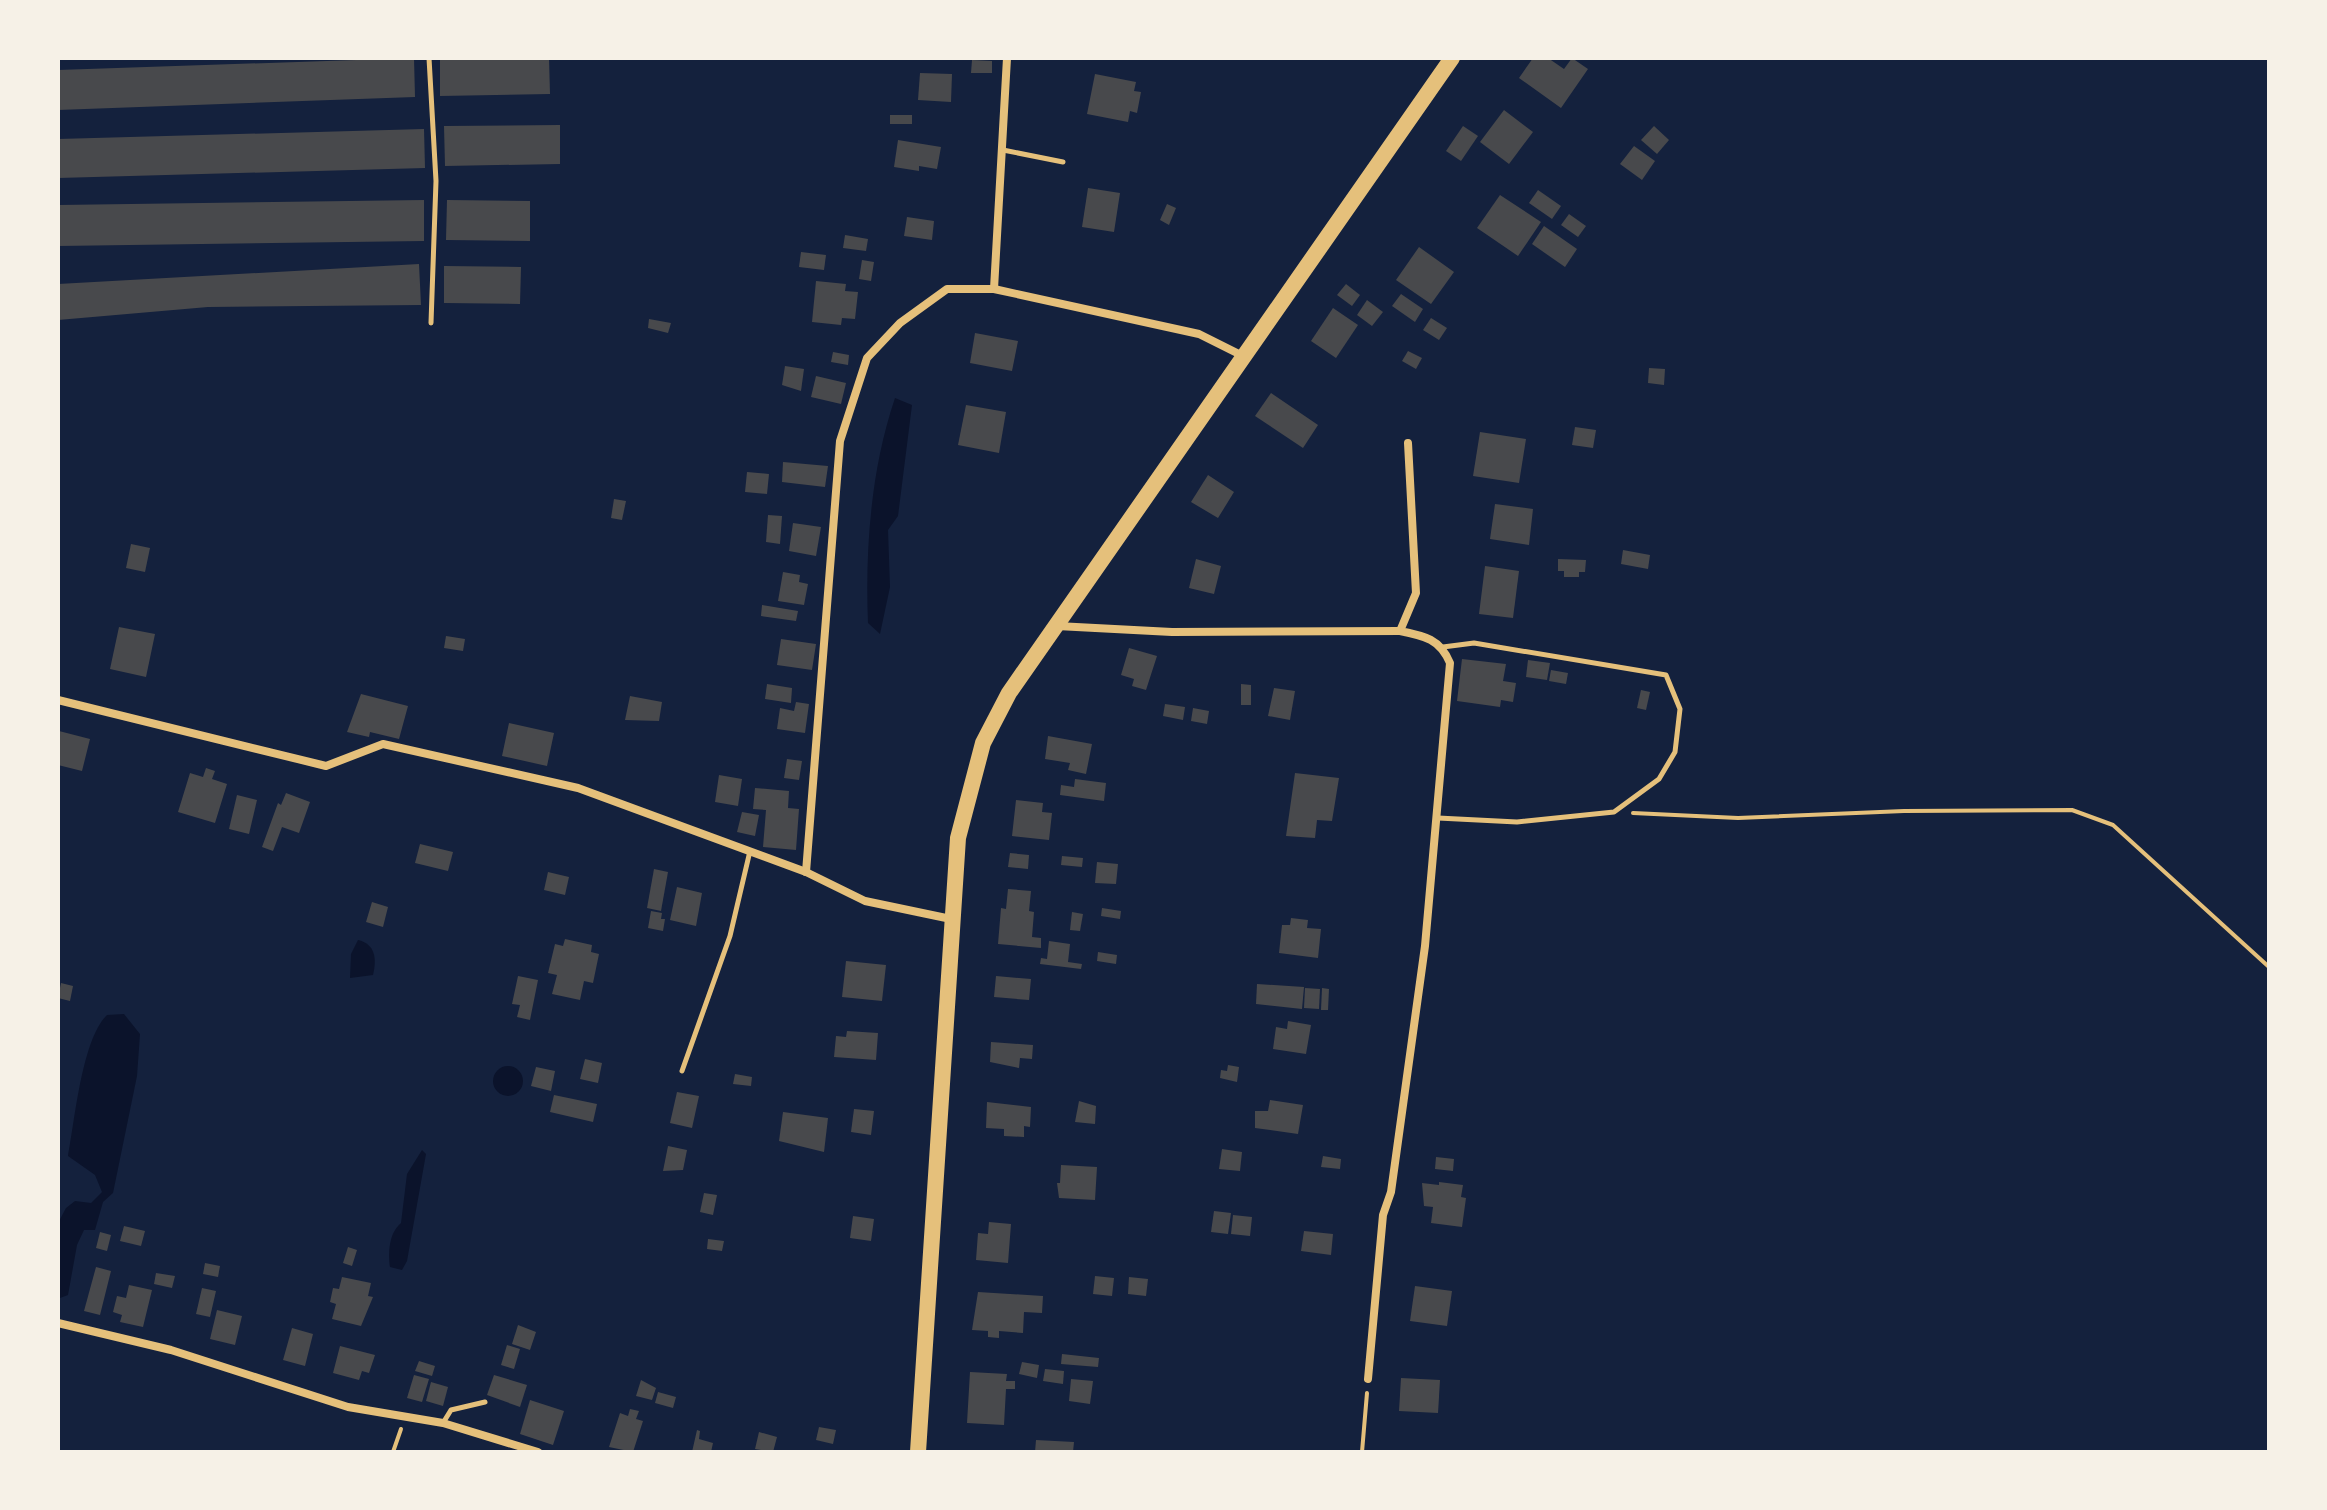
<svg xmlns="http://www.w3.org/2000/svg" width="2327" height="1510" viewBox="0 0 2327 1510" font-family="'PT Sans',sans-serif">
<style>
.water{fill:#0b132b}
.building{fill:#48494c}
.lines{fill:none;stroke-linecap:round;stroke-linejoin:round}
.path{stroke:#e5c07b;stroke-width:4}
.service{stroke:#e5c07b;stroke-width:5}
.minor{stroke:#e5c07b;stroke-width:8}
.primary{stroke:#e5c07b;stroke-width:16}
</style>
<rect width="100%" height="100%" fill="#14213d"/>
<!-- water -->
<g class="water">
<path d="M895,398L912,405L898,516L888,530L890,587L880,634L868,623C865,549 871,469 895,398Z"/>
<path d="M358,940C375,944 377,958 373,975L350,978L351,954Z"/>
<path d="M124,1014L140,1034L137,1076L113,1193L103,1202L95,1230H84L77,1245L68,1295L60,1298L58,1223L66,1208L75,1201L91,1203L102,1192L95,1175L68,1156C75,1120 82,1039 107,1015Z"/>
<circle cx="508" cy="1081" r="15"/>
<path d="M422,1150L426,1154L407,1261L402,1270L390,1267C388,1252 389,1233 401,1223L407,1174Z"/>
</g>
<!-- building -->
<g class="building">
<path d="M414,58L415,97L58,110V70Z"/>
<path d="M440,58H549L550,94L440,96Z"/>
<path d="M1533,58H1548L1564,69L1572,58L1588,69L1561,108L1519,78Z"/>
<path d="M972,60L992,61V73H971Z"/>
<path d="M920,73L952,74L951,102L918,100Z"/>
<path d="M1095,74L1136,82L1134,91L1141,92L1137,113L1130,111L1128,122L1087,114Z"/>
<path d="M1504,110L1533,132L1509,164L1480,142Z"/>
<rect x="890" y="115" width="22" height="9"/>
<path d="M560,125V164L445,166L444,126Z"/>
<path d="M1463,126L1478,136L1461,161L1446,151Z"/>
<path d="M1654,126L1669,140L1657,154L1641,140Z"/>
<path d="M424,129L425,168L58,178V139Z"/>
<path d="M898,140L941,147L937,169L919,166V171L894,167Z"/>
<path d="M1634,146L1655,161L1642,180L1620,164Z"/>
<path d="M1088,188L1120,193L1114,232L1082,227Z"/>
<path d="M1538,190L1561,206L1552,219L1529,203Z"/>
<path d="M1500,195L1541,222L1518,256L1477,228Z"/>
<path d="M424,200V241L58,246V205Z"/>
<path d="M447,200L530,201V241L446,240Z"/>
<path d="M1167,204L1176,208L1169,225L1160,220Z"/>
<path d="M1569,214L1586,226L1578,237L1561,225Z"/>
<path d="M907,217L934,221L932,240L904,236Z"/>
<path d="M1544,226L1577,249L1565,267L1532,244Z"/>
<path d="M845,235L868,239L866,251L843,248Z"/>
<path d="M1419,247L1454,272L1431,304L1396,280Z"/>
<path d="M801,252L826,255L824,270L799,267Z"/>
<path d="M862,260L874,262L871,281L859,279Z"/>
<path d="M419,264L421,305L208,307L58,320V284Z"/>
<path d="M444,266L521,267L520,304L444,303Z"/>
<path d="M816,281L846,284L845,291L858,292L855,319L842,318L841,325L812,322Z"/>
<path d="M1346,284L1360,295L1352,306L1337,295Z"/>
<path d="M1401,294L1423,309L1415,322L1392,306Z"/>
<path d="M1367,300L1383,312L1372,326L1357,315Z"/>
<path d="M1333,308L1358,325L1336,358L1311,341Z"/>
<path d="M1431,318L1447,328L1439,340L1423,330Z"/>
<path d="M649,319L671,323L668,333L648,328Z"/>
<path d="M975,333L1018,341L1012,371L970,363Z"/>
<path d="M1408,351L1422,358L1416,369L1402,361Z"/>
<path d="M833,352L849,355L848,365L831,362Z"/>
<path d="M785,366L804,369L801,391L782,385Z"/>
<path d="M1649,368L1665,369L1664,385L1648,383Z"/>
<path d="M816,376L846,383L841,404L811,397Z"/>
<path d="M1271,393L1318,425L1303,448L1255,416Z"/>
<path d="M966,405L1006,412L999,453L958,445Z"/>
<path d="M1575,427L1596,430L1593,448L1572,445Z"/>
<path d="M1480,432L1526,439L1519,483L1473,476Z"/>
<path d="M783,462L828,466L825,487L782,482Z"/>
<path d="M747,472L769,474L767,494L745,492Z"/>
<path d="M1208,475L1234,492L1218,518L1191,502Z"/>
<path d="M614,499L626,501L622,520L611,518Z"/>
<path d="M1495,504L1533,509L1529,545L1490,539Z"/>
<path d="M768,515L782,516L780,544L766,542Z"/>
<path d="M793,523L821,527L816,556L789,551Z"/>
<path d="M131,544L150,548L145,572L126,568Z"/>
<path d="M1623,550L1650,555L1648,569L1621,564Z"/>
<path d="M1196,559L1221,566L1214,594L1189,588Z"/>
<path d="M1558,559L1586,560L1585,572H1579V577H1564V571H1558Z"/>
<path d="M1485,566L1519,571L1513,618L1479,614Z"/>
<path d="M783,572L800,575L799,582L808,584L804,605L778,601Z"/>
<path d="M762,605L798,611L796,621L761,616Z"/>
<path d="M119,627L155,634L146,677L110,669Z"/>
<path d="M446,636L465,639L463,651L444,648Z"/>
<path d="M781,639L816,644L812,670L777,665Z"/>
<path d="M1129,648L1157,656L1146,690L1132,686L1134,679L1121,675Z"/>
<path d="M1462,659L1506,664L1503,681L1516,683L1513,702L1501,700L1500,707L1457,701Z"/>
<path d="M1528,660L1550,663L1547,680L1526,677Z"/>
<path d="M1551,670L1568,673L1566,684L1549,681Z"/>
<path d="M767,684L792,688L791,703L765,699Z"/>
<path d="M1241,684L1251,685V705H1241Z"/>
<path d="M1274,688L1295,691L1290,720L1268,716Z"/>
<path d="M1641,690L1650,692L1646,710L1637,708Z"/>
<path d="M361,694L408,706L399,739L370,732L369,737L347,732Z"/>
<path d="M630,696L662,702L659,721L625,720Z"/>
<path d="M796,702L809,704L805,733L777,729L780,708L794,711Z"/>
<path d="M1165,704L1185,707L1183,720L1163,716Z"/>
<path d="M1193,708L1209,711L1207,724L1191,721Z"/>
<path d="M509,723L554,733L547,766L502,756Z"/>
<path d="M59,731L90,739L82,771L58,765Z"/>
<path d="M1048,736L1092,744L1086,774L1068,770L1070,763L1045,759Z"/>
<path d="M787,759L802,761L799,780L784,778Z"/>
<path d="M206,768L215,771L212,779L227,784L215,823L178,812L190,773L203,777Z"/>
<path d="M1295,773L1339,778L1332,821L1317,820L1315,838L1286,836Z"/>
<path d="M719,775L742,779L738,806L715,802Z"/>
<path d="M1075,779L1106,783L1104,801L1060,795L1061,785L1074,787Z"/>
<path d="M755,788L789,791L788,808L799,809L796,850L763,847L766,810L753,809Z"/>
<path d="M286,793L310,802L299,833L282,827L273,851L262,847L278,803L281,805Z"/>
<path d="M237,795L257,800L249,834L229,829Z"/>
<path d="M1016,800L1043,803L1042,812L1052,813L1049,840L1012,836Z"/>
<path d="M742,812L759,815L755,836L737,832Z"/>
<path d="M420,844L453,852L448,871L415,863Z"/>
<path d="M1010,853L1029,855L1028,869L1008,867Z"/>
<path d="M1062,856L1083,858L1082,867L1061,865Z"/>
<path d="M1097,862L1118,864L1116,884L1095,883Z"/>
<path d="M654,869L668,872L661,911L647,908Z"/>
<path d="M548,872L569,877L565,895L544,890Z"/>
<path d="M677,887L702,893L696,926L670,920Z"/>
<path d="M1008,889L1031,891L1029,911L1034,912L1032,937L1041,938V948L998,944L1001,908L1006,909Z"/>
<path d="M372,902L388,907L383,927L366,922Z"/>
<path d="M1102,908L1121,911L1120,919L1101,916Z"/>
<path d="M651,911L662,913L661,919H665L663,931L648,928Z"/>
<path d="M1072,912L1083,914L1080,931L1070,930Z"/>
<path d="M1291,918L1308,920L1307,928L1321,929L1318,958L1279,953L1282,925H1290Z"/>
<path d="M565,939L592,945L591,952L599,954L593,983L584,981L580,1000L552,994L557,975L548,973L555,944L563,946Z"/>
<path d="M1049,941L1070,944L1068,962L1082,964L1081,969L1040,964L1041,958L1047,959Z"/>
<path d="M1098,952L1117,955L1116,964L1097,961Z"/>
<path d="M846,961L886,965L882,1001L842,997Z"/>
<path d="M518,976L538,980L530,1020L517,1017L520,1005L512,1004Z"/>
<path d="M996,976L1031,979L1029,1000L994,997Z"/>
<path d="M61,983L73,986L70,1001L58,998Z"/>
<path d="M1257,984L1304,987L1302,1009L1256,1004Z"/>
<path d="M1305,988L1320,989L1319,1009L1304,1008Z"/>
<path d="M1322,988L1329,989L1328,1010H1321Z"/>
<path d="M1288,1021L1311,1025L1306,1054L1273,1049L1276,1027L1287,1029Z"/>
<path d="M847,1031L878,1033L876,1060L834,1057L836,1036L846,1037Z"/>
<path d="M991,1042L1033,1045L1032,1059L1020,1058L1019,1068L990,1062Z"/>
<path d="M585,1059L602,1063L598,1083L580,1079Z"/>
<path d="M1228,1065L1239,1067L1237,1082L1220,1078L1221,1070L1227,1071Z"/>
<path d="M536,1067L555,1071L551,1091L531,1086Z"/>
<path d="M735,1074L752,1077L751,1086L733,1084Z"/>
<path d="M677,1092L699,1096L692,1128L670,1123Z"/>
<path d="M554,1095L597,1104L593,1122L550,1112Z"/>
<path d="M1270,1100L1303,1105L1298,1134L1255,1128V1111H1268Z"/>
<path d="M1079,1101L1096,1106L1095,1124L1075,1122Z"/>
<path d="M987,1102L1031,1107L1030,1127L1024,1126V1137L1004,1136V1129L986,1128Z"/>
<path d="M854,1109L874,1111L871,1135L851,1132Z"/>
<path d="M783,1112L828,1118L824,1152L779,1141Z"/>
<path d="M668,1146L687,1150L683,1170L663,1171Z"/>
<path d="M1222,1149L1242,1152L1240,1171L1219,1169Z"/>
<path d="M1323,1156L1341,1159L1340,1169L1321,1167Z"/>
<path d="M1436,1157L1454,1159L1453,1171L1435,1169Z"/>
<path d="M1061,1165L1097,1167L1095,1200L1059,1198L1057,1183H1060Z"/>
<path d="M1439,1182L1463,1185L1461,1197L1466,1198L1462,1227L1431,1223L1433,1207L1424,1206L1422,1183L1439,1185Z"/>
<path d="M704,1193L717,1195L713,1215L700,1212Z"/>
<path d="M1214,1211L1231,1213L1228,1234L1211,1232Z"/>
<path d="M1233,1215L1252,1217L1250,1236L1231,1234Z"/>
<path d="M853,1216L874,1219L871,1241L850,1238Z"/>
<path d="M989,1222L1011,1224L1008,1263L976,1260L978,1233L988,1234Z"/>
<path d="M124,1226L145,1231L141,1246L120,1241Z"/>
<path d="M1304,1231L1333,1234L1331,1255L1301,1251Z"/>
<path d="M100,1232L111,1235L107,1251L96,1248Z"/>
<path d="M708,1239L724,1241L722,1251L707,1249Z"/>
<path d="M348,1247L357,1250L352,1266L343,1263Z"/>
<path d="M205,1263L220,1266L218,1277L203,1274Z"/>
<path d="M96,1267L111,1271L100,1315L84,1311Z"/>
<path d="M156,1273L175,1276L172,1288L154,1284Z"/>
<path d="M1095,1276L1114,1278L1112,1296L1093,1294Z"/>
<path d="M342,1277L371,1283L368,1296L373,1297L361,1326L332,1319L336,1304L330,1302L333,1288L339,1289Z"/>
<path d="M1129,1277L1148,1279L1146,1296L1128,1294Z"/>
<path d="M129,1285L152,1290L143,1327L120,1322L122,1315L113,1312L117,1296L126,1298Z"/>
<path d="M1415,1286L1452,1291L1447,1326L1410,1321Z"/>
<path d="M202,1288L216,1291L210,1317L196,1314Z"/>
<path d="M978,1292L1043,1296L1042,1313L1024,1312L1023,1333L999,1331V1338L988,1337V1331L972,1330Z"/>
<path d="M217,1310L242,1316L235,1345L210,1339Z"/>
<path d="M518,1325L536,1332L530,1350L512,1344Z"/>
<path d="M292,1328L313,1334L305,1366L283,1360Z"/>
<path d="M507,1345L520,1349L514,1369L501,1365Z"/>
<path d="M340,1346L375,1355L369,1373L362,1371L359,1380L333,1373Z"/>
<path d="M1062,1354L1099,1358L1098,1367L1061,1364Z"/>
<path d="M419,1361L435,1366L432,1376L415,1371Z"/>
<path d="M1022,1362L1039,1365L1037,1378L1019,1374Z"/>
<path d="M1045,1369L1064,1371L1063,1384L1043,1381Z"/>
<path d="M970,1372L1007,1374L1006,1381H1015V1389H1006L1004,1425L967,1423Z"/>
<path d="M414,1375L429,1379L422,1402L407,1398Z"/>
<path d="M494,1375L527,1385L520,1407L487,1395Z"/>
<path d="M1401,1378L1440,1380L1438,1413L1399,1411Z"/>
<path d="M1071,1379L1093,1381L1090,1404L1069,1401Z"/>
<path d="M641,1380L656,1388L652,1400L636,1396Z"/>
<path d="M431,1382L448,1387L443,1406L426,1401Z"/>
<path d="M658,1392L676,1397L673,1408L655,1403Z"/>
<path d="M530,1400L564,1411L553,1445L520,1434Z"/>
<path d="M630,1409L639,1411L636,1419L643,1421L633,1452L609,1447L620,1413L628,1416Z"/>
<path d="M819,1427L836,1430L833,1444L816,1440Z"/>
<path d="M697,1430L700,1431L699,1439L713,1443L711,1452H692Z"/>
<path d="M759,1432L777,1437L773,1452L755,1449Z"/>
<path d="M1036,1440L1074,1442L1073,1452H1035Z"/>
</g>
<g class="lines">
<!-- path -->
<g class="path">
<path d="M1633,813L1738,818L1904,811L2072,810L2113,825L2269,967"/>
<path d="M393,1452L401,1429"/>
<path d="M1362,1452L1367,1393"/>
</g>
<!-- service -->
<g class="service">
<path d="M429,58L436,181L431,323"/>
<path d="M1003,150L1063,162"/>
<path d="M1438,818L1517,822L1614,812L1659,779L1675,752L1680,709L1666,675L1474,643L1443,647"/>
<path d="M682,1071L730,936L750,851"/>
<path d="M443,1423L451,1410L485,1402"/>
</g>
<!-- minor -->
<g class="minor">
<path d="M994,289L1007,58"/>
<path d="M1057,626L1172,632L1400,631"/>
<path d="M58,700L326,766L383,744L578,788L806,872L865,901L951,919"/>
<path d="M806,872L840,441L867,358L900,323L947,289H994L1199,334L1243,356"/>
<path d="M58,1323L171,1350L348,1407L443,1423L538,1452"/>
<path d="M1368,1379L1383,1215L1391,1192L1425,946L1450,663C1440,639 1425,636 1400,631L1416,593L1408,443"/>
</g>
<!-- primary -->
<path class="primary" d="M918,1452L958,838L983,743L1009,693L1452,58"/>
</g>
<!-- border -->
<rect width="2327" height="1510" fill="none" stroke="#f6f1e7" stroke-width="120"/>
</svg>
